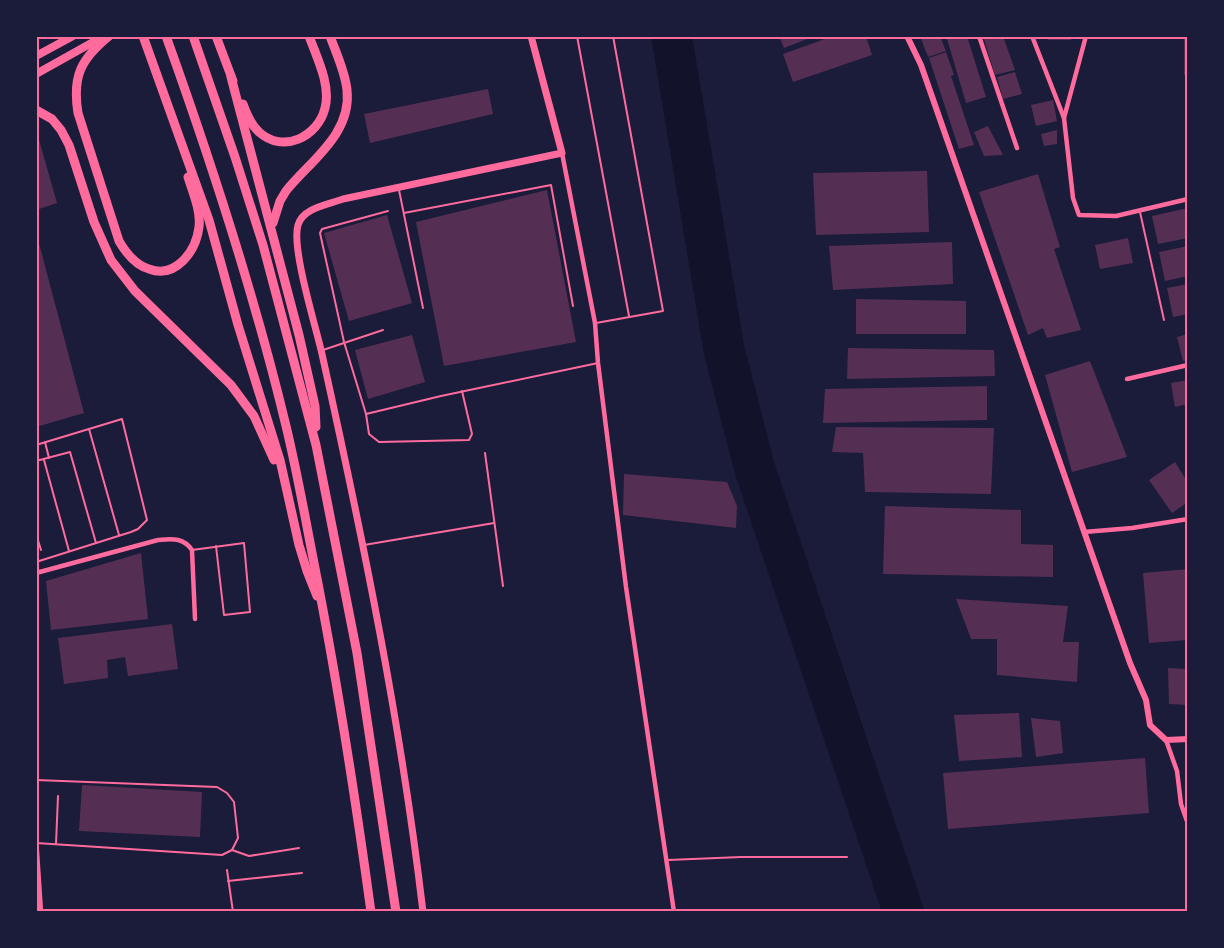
<svg xmlns="http://www.w3.org/2000/svg" width="1224" height="948" viewBox="0 0 1224 948" font-family="Merriweather,serif">
<style>
.water{fill:#12122b}
.building{fill:#542f53}
.lines{fill:none;stroke-linecap:round;stroke-linejoin:round}
.service{stroke:#ff6b9d;stroke-width:2}
.minor{stroke:#ff6b9d;stroke-width:4.5}
.tertiary{stroke:#ff6b9d;stroke-width:6}
.secondary{stroke:#ff6b9d;stroke-width:7}
.primary{stroke:#ff6b9d;stroke-width:8}
.motorway{stroke:#ff6b9d;stroke-width:9}
.neatline{fill:none;stroke:#ff6b9d;stroke-width:2}
</style>
<rect width="100%" height="100%" fill="#1b1b3a"/>
<!-- water -->
<path class="water" d="M651,36H692L744,345L774,462L925,912H882L735,474L704,354Z"/>
<!-- building -->
<g class="building">
<path d="M779,36H815L784,48Z"/>
<path d="M833,36H866L872,55L793,82L783,54Z"/>
<path d="M920,36H940L946,51L928,57Z"/>
<path d="M957,36H967L986,97L966,103L947,39Z"/>
<path d="M983,36H1003L1015,70L995,75Z"/>
<path d="M1047,36H1072L1071,40H1048Z"/>
<rect x="1184" y="36" width="4" height="39"/>
<path d="M946,52L954,75L951,76L974,145L959,149L929,58Z"/>
<path d="M1015,72L1022,94L1003,99L997,77Z"/>
<path d="M488,89L493,114L370,143L364,114Z"/>
<path d="M1053,100L1057,121L1036,126L1031,105Z"/>
<path d="M988,126L1003,155L984,156L974,132Z"/>
<path d="M1057,130V144L1044,146L1041,134Z"/>
<path d="M36,136H38L57,203L36,210Z"/>
<path d="M927,171L929,232L816,235L813,173Z"/>
<path d="M1038,174L1060,247L1054,249L1081,330L1047,338L1043,328L1028,335L979,192Z"/>
<path d="M547,190L576,342L444,366L416,222Z"/>
<path d="M1188,208V238L1158,244L1152,216Z"/>
<path d="M387,215L412,303L349,321L324,233Z"/>
<path d="M36,232L84,413L36,427Z"/>
<path d="M1128,238L1133,263L1100,269L1095,245Z"/>
<path d="M952,242L953,284L833,290L829,246Z"/>
<path d="M1188,246V276L1165,281L1159,252Z"/>
<path d="M1188,284V314L1173,317L1167,288Z"/>
<path d="M856,299L966,301V334H856Z"/>
<path d="M1188,334V360L1183,361L1177,337Z"/>
<path d="M412,335L425,382L368,399L355,350Z"/>
<path d="M848,348L994,350L995,376L847,379Z"/>
<path d="M1090,361L1127,457L1072,472L1045,375Z"/>
<path d="M1188,380V404L1175,407L1171,383Z"/>
<path d="M987,386V420L823,423L825,389Z"/>
<path d="M836,427L994,428L991,494L865,492L863,453L832,452Z"/>
<path d="M1175,462L1188,483V502L1172,513L1149,480Z"/>
<path d="M624,474L727,482L737,506L736,528L623,515Z"/>
<path d="M885,506L1021,510V544L1053,545V577L883,574Z"/>
<path d="M141,553L148,619L51,630L46,581Z"/>
<path d="M1188,569V640L1149,643L1143,573Z"/>
<path d="M956,599L1068,606L1063,642H1079L1077,682L997,675V639H971Z"/>
<path d="M172,624L178,669L128,676L125,657L107,660L108,678L64,684L58,638Z"/>
<path d="M1168,668L1188,669V705L1169,704Z"/>
<path d="M1019,713L1022,757L959,761L954,715Z"/>
<path d="M1031,718L1060,721L1063,753L1036,757Z"/>
<path d="M1145,758L1149,813L948,829L943,773Z"/>
<path d="M82,785L202,792L200,837L79,831Z"/>
</g>
<g class="lines">
<!-- service -->
<g class="service">
<path d="M577,36L629,316"/>
<path d="M399,190L423,308"/>
<path d="M388,211L322,229L320,233L344,342L366,414L369,434L379,442L469,440L472,434L462,391"/>
<path d="M1140,212L1164,320"/>
<path d="M404,213L551,185L573,306"/>
<path d="M596,323L663,311L613,36"/>
<path d="M323,350L383,330"/>
<path d="M366,414L441,396L598,363"/>
<path d="M89,429L119,535"/>
<path d="M45,442L49,458"/>
<path d="M36,445L122,419L147,520L138,529L131,532L36,562"/>
<path d="M485,453L503,586"/>
<path d="M44,460L69,551"/>
<path d="M36,461L70,452L96,543"/>
<path d="M36,534L41,550"/>
<path d="M364,545L494,523"/>
<path d="M192,550L244,543L250,612L224,615L216,546"/>
<path d="M36,780L217,787L227,793L234,802L238,838L232,850L222,855L36,843"/>
<path d="M56,844L58,796"/>
<path d="M232,850L249,856L299,848"/>
<path d="M668,860L741,857H847"/>
<path d="M227,870L233,912"/>
<path d="M228,881L302,873"/>
</g>
<!-- minor -->
<g class="minor">
<path d="M979,36L1017,148"/>
<path d="M1032,36L1064,118"/>
<path d="M1086,36L1064,118L1073,198L1079,215L1116,216L1188,199"/>
<path d="M562,153L595,323L598,363L626,587L674,912"/>
<path d="M1127,379L1188,365"/>
<path d="M1084,532L1132,528L1188,519"/>
<path d="M36,573L158,540C172,539 183,537 192,550L195,619"/>
<path d="M1166,740L1177,771L1181,804L1188,824"/>
<path d="M36,837L41,912"/>
</g>
<!-- tertiary -->
<path class="tertiary" d="M907,36L921,65L1130,663L1146,700L1150,725L1166,740L1188,739"/>
<!-- secondary -->
<path class="secondary" d="M423,912C401,724 363,539 322,354C316,327 291,248 298,225C303,208 327,205 343,199L562,153L531,36"/>
<!-- primary -->
<g class="primary">
<path d="M36,56L73,36"/>
<path d="M36,74L104,36"/>
</g>
<!-- motorway -->
<g class="motorway">
<path d="M109,36C81,59 72,76 78,113L119,241C126,253 135,265 149,269C176,279 196,251 199,227C201,211 193,193 188,177"/>
<path d="M143,36L209,220L238,325L280,460L299,545L307,571L317,596"/>
<path d="M166,36C212,164 254,293 286,426C297,471 305,517 314,563C337,679 355,795 371,912"/>
<path d="M193,36L235,157L263,245L316,445L357,653L396,912"/>
<path d="M216,36L233,81"/>
<path d="M231,77L299,335L315,406L316,427"/>
<path d="M243,104C247,115 251,125 259,132C283,154 318,137 325,108C331,85 317,58 309,36"/>
<path d="M36,110L52,119L61,130L69,145L94,222L111,260L135,291L231,385L254,416L274,460"/>
<path d="M273,223L280,201L286,191C310,161 352,134 347,90C345,71 336,53 330,36"/>
</g>
</g>
<!-- border -->
<rect width="1224" height="948" fill="none" stroke="#1b1b3a" stroke-width="75"/>
<rect x="38" y="38" width="1148" height="872" class="neatline"/>
</svg>
